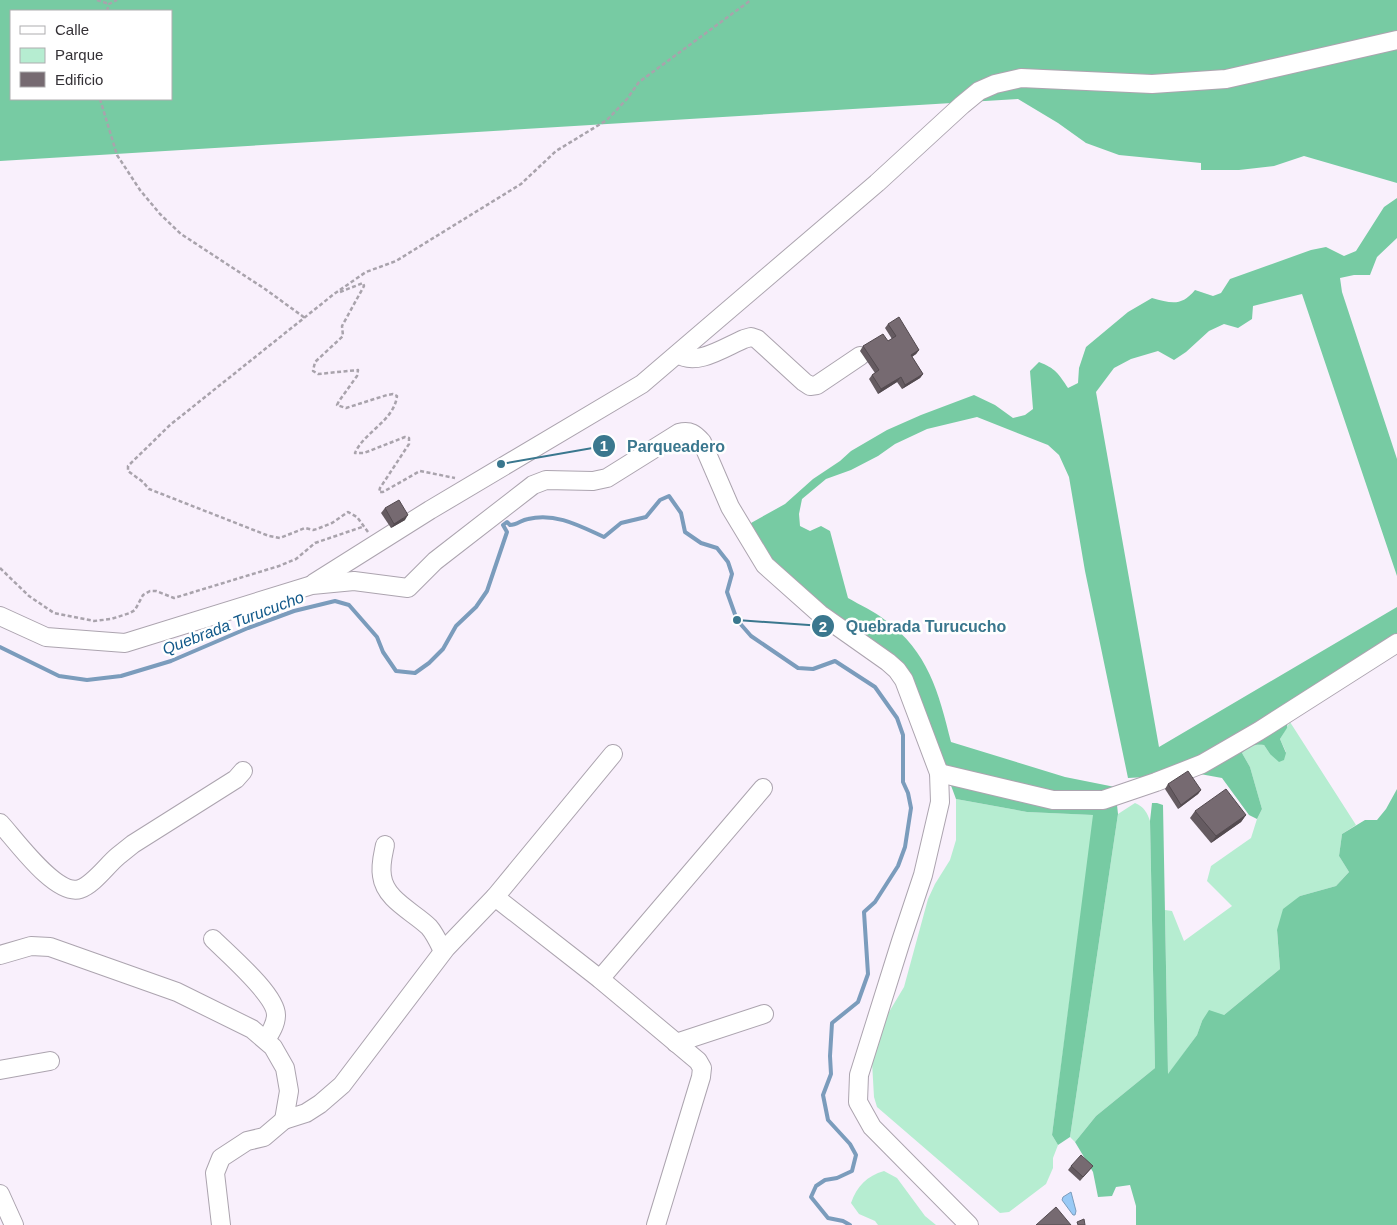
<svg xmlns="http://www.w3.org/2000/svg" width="1397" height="1225" viewBox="0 0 1397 1225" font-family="Arial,sans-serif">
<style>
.green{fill:#b6edd1}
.forest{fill:#77cba3;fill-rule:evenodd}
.water{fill:#99caf6;stroke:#7b9cbc}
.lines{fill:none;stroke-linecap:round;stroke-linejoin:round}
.stream{stroke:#7b9cbc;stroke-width:4}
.minor-casing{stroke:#aca4af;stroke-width:20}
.path{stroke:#a9a3ac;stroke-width:2.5;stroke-dasharray:4 2.5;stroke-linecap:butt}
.minor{stroke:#fff;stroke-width:18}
.wall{fill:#655b61}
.shaded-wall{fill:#534a4f}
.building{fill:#766a71;stroke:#534a4f}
.labels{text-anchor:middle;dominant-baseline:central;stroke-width:5;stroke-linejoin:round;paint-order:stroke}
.water-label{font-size:16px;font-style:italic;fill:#12598a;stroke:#fff}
.leader{fill:none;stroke:#3a778e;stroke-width:2}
.callout-dot{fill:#3a778e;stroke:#fff;stroke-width:2}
.mark-label{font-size:15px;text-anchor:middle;font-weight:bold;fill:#fff}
.callout-label{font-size:16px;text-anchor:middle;font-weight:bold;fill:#3a778e;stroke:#fff;stroke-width:5;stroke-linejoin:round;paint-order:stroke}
</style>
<rect width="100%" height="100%" fill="#f9f0fc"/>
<!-- green -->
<g class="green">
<path d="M1290,722L1356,825L1342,834L1339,856L1349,872L1336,886L1300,896L1277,931L1280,969L1224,1015L1202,1021L1197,1035L1168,1075L1165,910L1172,911L1184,941L1232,906L1207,881L1211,866L1251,838L1257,819L1262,809L1250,767L1242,753C1249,746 1254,744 1264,745L1270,754L1286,752L1280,739Z"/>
<path d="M956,799L1027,812L1094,815L1052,1135L1058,1145L1053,1158V1168L1046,1184L1009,1212L1000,1213L877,1107L874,1097L872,1062L883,1022L904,987L928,899L935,884L950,860L956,840Z"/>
<path d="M1135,803C1144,807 1147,812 1150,821L1155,1068L1096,1116L1075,1142L1070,1137L1118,814Z"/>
<path d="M884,1171L897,1178L925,1216L936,1225H878L875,1221L859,1214L851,1203C857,1186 867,1176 884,1171Z"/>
</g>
<!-- forest -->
<g class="forest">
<path d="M0,0H1397V183L1304,156L1274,166L1239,170H1201V163L1119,155L1086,143L1058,123L1018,99L0,161ZM11,11H171V99H11Z"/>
<path d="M1397,198V238L1377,257L1370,275H1354L1340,278L1342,292L1397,459V576L1302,294L1253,306L1252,319L1238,328L1224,324L1209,331L1186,352L1174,360L1158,351L1131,359L1114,368L1096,392L1159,747L1397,607V639L1288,719L1287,728L1280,739L1286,753L1284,760L1279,762L1270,754L1264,745C1254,744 1249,746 1242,753L1250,767L1262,809L1257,819L1249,815L1222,778L1200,774L1128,778L1085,571L1069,477L1059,455L1048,445L977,417L927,429L895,444L878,456L851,470L826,479L802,499L799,514L800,526L810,531L821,526L830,531L848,598C860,605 874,611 885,620C928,651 939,693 951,742L1065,777L1115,787L1118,814L1070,1137L1058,1145L1052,1135L1093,815L1027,812L956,799L936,745L922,702L914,689L820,613L752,539L751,523L785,504L813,479L840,461L851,451L887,430L921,415L974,395L995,405L1013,418L1025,415L1033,409L1030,371L1039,362C1055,368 1059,374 1068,388L1078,383L1079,368L1086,347L1128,312L1152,298C1171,303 1181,307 1195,290L1213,296L1221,293L1230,279L1311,250L1326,247L1344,256L1356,251L1384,207Z"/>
<path d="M1397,789V1225H1136V1206L1130,1185L1116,1187L1112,1196L1098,1197L1093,1172L1075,1142L1096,1116L1155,1068L1150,821L1152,803H1157L1163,805L1168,1074L1197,1035L1202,1021L1209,1010L1224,1015L1280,969L1277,930L1283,909L1300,896L1336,886L1349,872L1339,856L1342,834L1365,820H1377L1386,809Z"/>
</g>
<!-- water -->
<path class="water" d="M1071,1192L1076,1211L1075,1215H1073L1062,1200L1063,1197Z"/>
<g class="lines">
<!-- stream -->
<path class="stream" d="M0,647L59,676L87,680L121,676L171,661L248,628L294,611L335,601L349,605L377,637L383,652L396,671L415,673L429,663L443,649L456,626L476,607L487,591L507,532L503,525L507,522L510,525C517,525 521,520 528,519C555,512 580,526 604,537L621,523L646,517L660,500L669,496L681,513L685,532L701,543L717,548L728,562L732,574L727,592L737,620L751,636L798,668L813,669L835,661L875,687L897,718L903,735V782L908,793L911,808L905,847L898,866L875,902L864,912L868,974L858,1002L832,1023L830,1056L831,1074L823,1095L828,1120L850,1144L856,1155L852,1171L837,1178L825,1180L816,1186L811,1197L828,1218L843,1221L850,1225"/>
<!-- minor casing -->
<g class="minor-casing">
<g id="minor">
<path d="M678,354C696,367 725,347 744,339L751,337L757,339L804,382L810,386L817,385L860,356"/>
<path d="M314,583L430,510L642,384L877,183L962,105L979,91L995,84L1021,78L1152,84L1226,79L1397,40"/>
<path d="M0,616L46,637L125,643L312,585L354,581L408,588L435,561L533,485L546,480L593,481L607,478L679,433C690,430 695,434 702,442L730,507L765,565L820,614L888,662L897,670L904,680L939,773L940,802L923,875L901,941L859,1075L858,1102L872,1127L969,1225"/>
<path d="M939,773L1053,800H1103L1156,782L1202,764L1259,731L1397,643"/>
<path d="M0,823C15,839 56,897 80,889C94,884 107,865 118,856C123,852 128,848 133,844L236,779L243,771"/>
<path d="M385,845C383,855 380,865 382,876C385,900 414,912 429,927C435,934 439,943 443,951"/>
<path d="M495,897L613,754"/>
<path d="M213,939C229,955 276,995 276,1015C276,1024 271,1032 266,1040"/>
<path d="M0,955L31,946L50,947L177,992L252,1029L273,1047L285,1068L289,1091L284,1120"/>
<path d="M600,979L763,788"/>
<path d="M676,1043L764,1014"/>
<path d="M0,1070L50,1061"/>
<path d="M0,1194L14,1225"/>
<path d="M221,1225L215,1173L221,1158L247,1141L264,1137L284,1120L306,1113L320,1104L342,1085L446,948L495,897L600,979L698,1061L702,1068L701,1077L656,1225"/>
</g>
</g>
<!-- path -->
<g class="path">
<path d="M97,0L109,4"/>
<path d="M107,11L109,4L117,0"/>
<path d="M100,99L117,155L140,190L160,214L181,234L265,289L305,318"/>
<path d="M340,292L363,283L364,286L342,326L343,336L315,362L313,371L318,374L358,370L357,376L339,401L337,405L346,408L387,395L393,394L397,396C394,421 364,432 355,453H364L405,437L409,438V444L380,488L379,492H383L420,471L455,478"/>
<path d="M368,532L357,517L348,512L332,523L317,529L313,530L305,528L280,538L269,536L149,489L143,482L128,471V466L170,425L334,294L366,272L396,261L521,184L556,151L607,120L627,99L639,82L751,0"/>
<path d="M0,568L29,596L54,613L94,621L111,619L130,613L135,610L143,595L150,591H156L174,598L279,566L296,559L315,543L362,527"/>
</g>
<!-- minor -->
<use href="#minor" class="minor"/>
</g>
<!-- wall -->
<g class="wall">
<path d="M888,324L919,350L916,354L912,357L923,374L920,378L902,389L897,382L878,394L869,379L872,375L875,373L860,351L863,346L888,341L892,339L885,328Z"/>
<path d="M385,508L405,520L391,528L381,513Z"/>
<path d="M1168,784L1201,790L1198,794L1178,809L1165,789Z"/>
<path d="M1195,811L1246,815L1241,822L1211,843L1190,818Z"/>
<path d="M1071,1166H1093L1080,1181L1068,1170Z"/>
</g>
<!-- shaded-wall -->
<g class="shaded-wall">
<path d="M919,350L916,354L908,359L911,355Z"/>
<path d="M923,374L920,378L902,389L905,385Z"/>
<path d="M901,377L897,382L878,394L881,389Z"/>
<path d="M408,515L405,520L391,528L394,524Z"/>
<path d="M1201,790L1198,794L1178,809L1181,805Z"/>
<path d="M1246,815L1241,822L1211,843L1216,836Z"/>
</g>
<!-- building -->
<g class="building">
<path d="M899,317L919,350L911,355L923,374L905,385L901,377L881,389L872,375L879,370L863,346L883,334L888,341L896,336L888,324Z"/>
<path d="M399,500L408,515L394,524L385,508Z"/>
<path d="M1188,771L1201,790L1181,805L1168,784Z"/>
<path d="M1226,789L1246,815L1216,836L1195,811Z"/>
<path d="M1081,1155L1093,1166L1083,1177L1071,1166Z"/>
<path d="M1056,1207L1071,1225H1036Z"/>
<path d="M1084,1219L1085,1225H1078L1077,1222Z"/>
</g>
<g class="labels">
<!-- water labels -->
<g class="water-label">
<text transform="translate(233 623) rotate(-21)">Quebrada Turucucho</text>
</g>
</g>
<!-- callouts -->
<path class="leader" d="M501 464L604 446M737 620L823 626"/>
<g class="callout-dot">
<circle cx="501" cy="464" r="5"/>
<circle cx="737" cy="620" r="5"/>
<circle cx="604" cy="446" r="12"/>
<circle cx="823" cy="626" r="12"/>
</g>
<g class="mark-label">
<text x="604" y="451">1</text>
<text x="823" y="632">2</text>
</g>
<g class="callout-label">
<text x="676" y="452">Parqueadero</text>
<text x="926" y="632">Quebrada Turucucho</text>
</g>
<!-- legend -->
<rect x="10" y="10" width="162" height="90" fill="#ffffff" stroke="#aeadaf"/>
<rect x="20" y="26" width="25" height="8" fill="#ffffff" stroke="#aeadaf"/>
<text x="55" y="35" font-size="15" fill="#343136">Calle</text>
<rect x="20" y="48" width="25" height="15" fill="#b6edd1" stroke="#aeadaf"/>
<text x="55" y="60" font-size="15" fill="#343136">Parque</text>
<rect x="20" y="72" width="25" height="15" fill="#766a71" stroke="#aeadaf"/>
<text x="55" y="85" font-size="15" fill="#343136">Edificio</text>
</svg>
